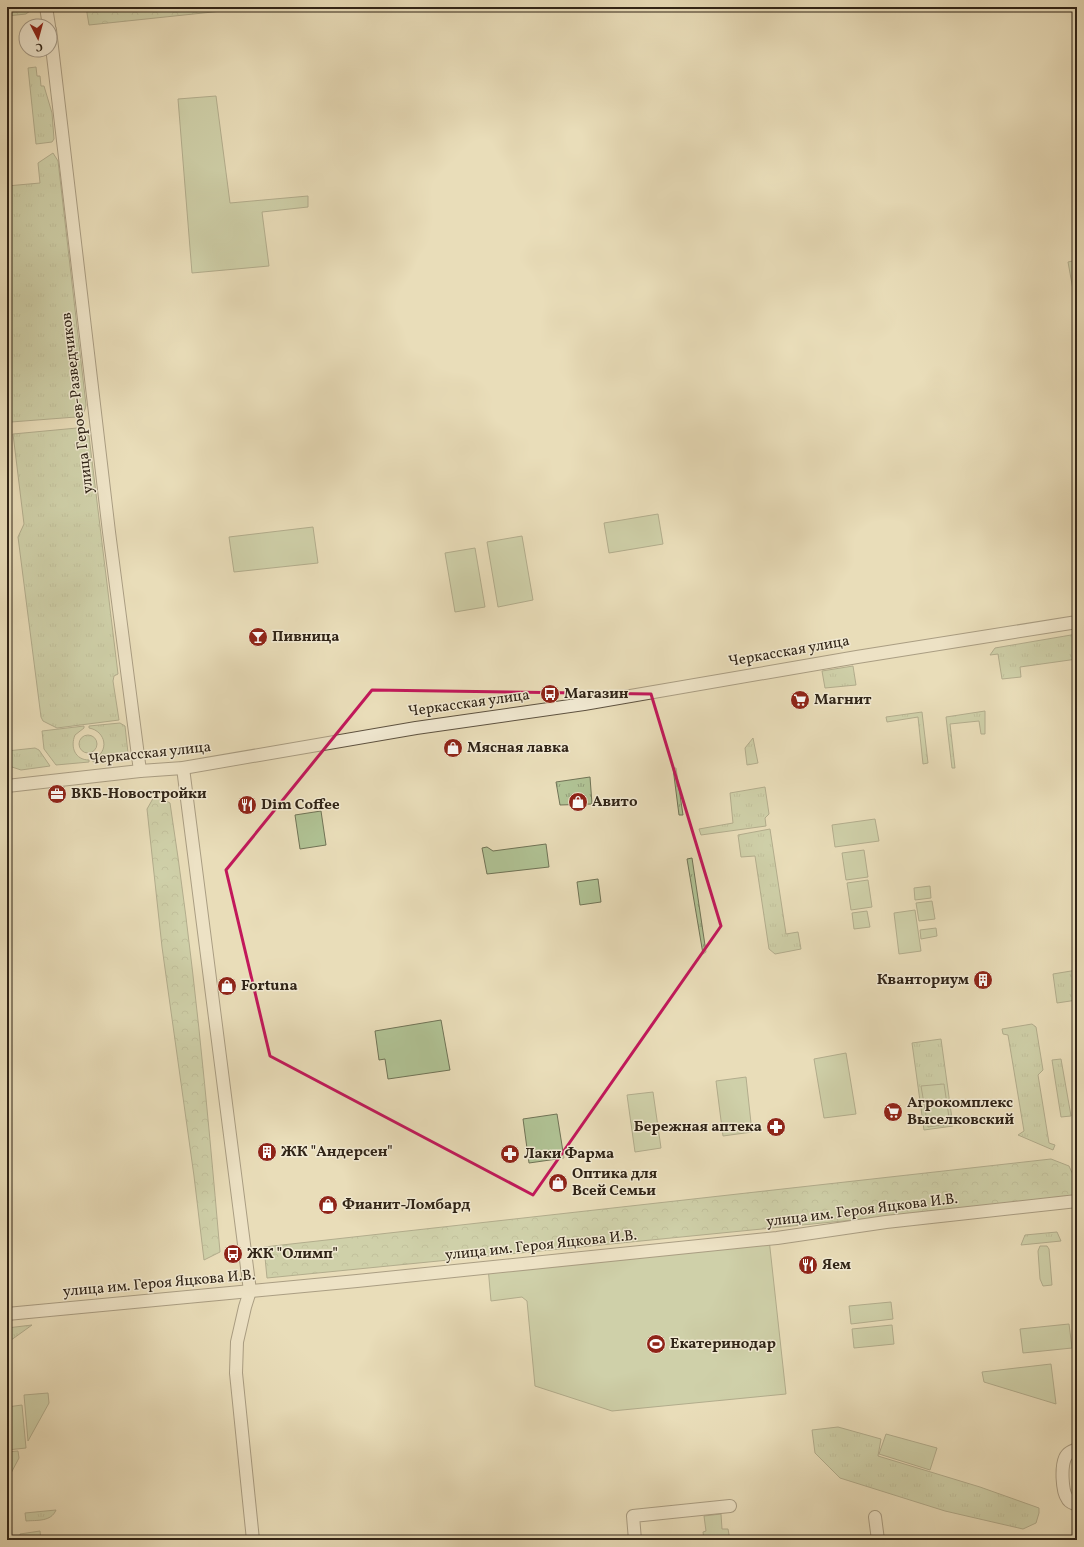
<svg xmlns="http://www.w3.org/2000/svg" width="1084" height="1547" viewBox="0 0 1084 1547" font-family="Vollkorn,serif">
<style>
.grass{fill:url(#grass-tufts);stroke:#707356}
.forest{fill:url(#forest-crowns);stroke:#707356}
.park{fill:#b0c294;stroke:#707356}
.lines{fill:none;stroke-linecap:round;stroke-linejoin:round}
.minor-casing{stroke:#5e5240;stroke-width:14}
.minor{stroke:#f1e9d2;stroke-width:12}
.marked{fill:none;stroke:#c2185b;stroke-width:3;stroke-linejoin:round}
.labels{text-anchor:middle;dominant-baseline:central;stroke-width:3;stroke-linejoin:round;paint-order:stroke}
.street-label{font-size:15px;fill:#302417;stroke:#f1e9d2}
.poi-label{font-size:15px;font-weight:bold;fill:#302417;stroke:#f1e9d2;text-anchor:start}
</style>
<defs>
<pattern id="grass-tufts" width="24" height="20" patternUnits="userSpaceOnUse"><rect width="24" height="20" fill="#b0c294"/><path d="M3 7l-1-3M5 7V3M7 7l1-3M15 17l-1-3M17 17v-4M19 17l1-3" fill="none" stroke="#909d78"/></pattern>
<pattern id="forest-crowns" width="20" height="18" patternUnits="userSpaceOnUse"><rect width="20" height="18" fill="#b0c294"/><path d="M2 6a3 3 0 1 1 6 0M12 15a3 3 0 1 1 6 0" fill="none" stroke="#909d78"/></pattern>
</defs>
<rect width="100%" height="100%" fill="#e9ddb9"/>
<filter id="stains"><feTurbulence type="fractalNoise" baseFrequency=".005" numOctaves="4"/><feColorMatrix values="0 0 0 0 .2 0 0 0 0 .09 0 0 0 0 .02 0 0 0 .5 -.17"/></filter>
<radialGradient id="worn" r=".72"><stop offset=".6" stop-color="#630" stop-opacity="0"/><stop offset="1" stop-color="#630" stop-opacity=".3"/></radialGradient>
<!-- grass -->
<g class="grass">
<path d="M36,67L37,76H40L41,86H44L52,113L54,139L52,142L36,144L28,68Z"/>
<path d="M53,153L58,161L86,405C85,411 83,415 76,417L11,422L7,389V186L40,183L38,163Z"/>
<path d="M77,428L85,430L89,436L118,674L114,676L113,681L119,720L57,728L43,721L41,717L18,537L24,524L13,434Z"/>
<path d="M1077,634V659L1020,667L1021,677L1002,679L998,654L990,655L995,648Z"/>
<path d="M853,666L856,685L825,688L822,671Z"/>
<path d="M985,711V734H981L979,721L950,724L955,768H952L946,717Z"/>
<path d="M922,712L928,763L923,764L918,717L887,722L886,717Z"/>
<path d="M120,723L125,726L128,753L127,757L123,759L93,762V759C110,752 106,731 89,728V726Z"/>
<path d="M84,726V728L75,735C70,747 75,760 89,760V762L56,765L44,749L42,731Z"/>
<circle cx="88" cy="744" r="9"/>
<path d="M753,738L758,763L747,765L745,748Z"/>
<path d="M35,748L39,750L50,766L21,770L12,767H7V751Z"/>
<path d="M673,768H676L683,815H679Z"/>
<path d="M590,777L592,804L560,805L556,782Z"/>
<path d="M765,787L769,814L765,818L766,826L701,835L699,829L733,823L730,793Z"/>
<path d="M770,829L786,934L798,932L801,949L775,954L769,949L755,856L741,857L738,835Z"/>
<path d="M692,858L706,952L703,954L687,859Z"/>
<path d="M1077,970V1000L1057,1003L1053,974Z"/>
<path d="M1032,1024L1036,1027L1043,1070L1038,1075L1049,1143L1055,1145L1053,1150L1018,1135L1024,1131L1008,1035L1003,1034L1002,1029Z"/>
<path d="M941,1039L953,1126L924,1130L912,1043Z"/>
<path d="M1061,1059L1071,1116L1061,1117L1052,1060Z"/>
<path d="M1057,1232L1061,1241L1021,1245L1025,1235Z"/>
<path d="M32,1325L7,1343V1328Z"/>
<path d="M838,1427L881,1439L878,1456L980,1487L1039,1508V1513L1036,1523L1023,1529L945,1511L840,1478L815,1453L812,1430Z"/>
<path d="M56,1510C51,1522 37,1520 26,1521L25,1513Z"/>
</g>
<!-- forest -->
<g class="forest">
<path d="M7,7H35L26,14L7,16Z"/>
<path d="M86,7H260L89,25Z"/>
<path d="M155,795L170,803C193,952 207,1102 220,1252L204,1260L194,1176L162,947L147,809Z"/>
<path d="M1051,1159L1069,1166L1074,1177L1075,1198L267,1278L264,1247Z"/>
</g>
<!-- park -->
<g class="park">
<path d="M216,96L230,203L308,196V207L262,212L269,266L192,273L178,99Z"/>
<path d="M1077,260V312L1068,262Z"/>
<path d="M658,514L663,544L609,553L604,523Z"/>
<path d="M313,527L318,563L234,572L229,537Z"/>
<path d="M522,536L533,600L498,607L487,542Z"/>
<path d="M475,548L485,607L455,612L445,553Z"/>
<path d="M321,811L326,845L300,849L295,815Z"/>
<path d="M875,819L879,841L835,847L832,825Z"/>
<path d="M546,844L549,867L487,874L482,848L487,847L493,851Z"/>
<path d="M864,850L868,877L846,880L842,853Z"/>
<path d="M598,879L601,902L580,905L577,882Z"/>
<path d="M868,880L872,907L851,910L847,883Z"/>
<path d="M930,886L931,898L915,900L914,888Z"/>
<path d="M932,901L935,919L919,921L916,903Z"/>
<path d="M915,910L921,951L899,954L894,913Z"/>
<path d="M867,911L870,927L854,929L852,913Z"/>
<path d="M936,928L937,936L921,939L920,930Z"/>
<path d="M441,1020L450,1070L388,1079L385,1059L379,1060L375,1031Z"/>
<path d="M846,1053L856,1114L824,1118L814,1059Z"/>
<path d="M746,1077L752,1132L723,1136L716,1081Z"/>
<path d="M944,1084L950,1124L928,1127L921,1086Z"/>
<path d="M653,1092L661,1148L635,1152L627,1095Z"/>
<path d="M557,1114L564,1158L529,1163L523,1119Z"/>
<path d="M769,1239L786,1394L612,1411L535,1386L527,1301L522,1297L491,1301L488,1267Z"/>
<path d="M1040,1246H1047L1049,1249L1052,1285L1043,1286L1040,1279L1038,1251Z"/>
<path d="M891,1302L893,1319L851,1324L849,1306Z"/>
<path d="M1069,1324L1072,1348L1023,1353L1020,1329Z"/>
<path d="M892,1325L894,1344L854,1348L852,1329Z"/>
<path d="M1051,1364L1056,1404L984,1382L982,1372Z"/>
<path d="M48,1393L49,1403L28,1441L24,1395Z"/>
<path d="M22,1405L26,1448L7,1450V1407Z"/>
<path d="M886,1434L937,1448L930,1470L879,1454Z"/>
<path d="M18,1451L19,1458L10,1475L7,1476V1452Z"/>
<path d="M721,1514L722,1529H728L730,1540H704L703,1532L706,1531L704,1516Z"/>
<path d="M40,1531L41,1540H20V1534Z"/>
</g>
<g class="lines">
<!-- minor casing -->
<g class="minor-casing">
<g id="minor">
<path d="M46,7L49,26"/>
<path d="M50,30L109,532L140,771"/>
<path d="M183,768L250,1291L245,1307L237,1342L236,1373L253,1540"/>
<path d="M7,786L140,771L183,768L416,728L584,704L857,657L1077,622"/>
<path d="M7,1314L357,1281L777,1238L886,1222L1077,1201"/>
<path d="M1077,1449C1072,1451 1067,1453 1065,1458C1061,1467 1062,1491 1067,1498C1069,1503 1073,1503 1077,1505"/>
<path d="M875,1517L878,1540"/>
<path d="M635,1540L633,1516L730,1506"/>
</g>
</g>
<!-- minor -->
<use href="#minor" class="minor"/>
</g>
<!-- marked area -->
<path d="M0 0H1084V1547H0ZM372,690L651,694L721,926L533,1195L270,1056L226,870Z" fill="#e9ddb9" fill-opacity=".55" fill-rule="evenodd"/>
<path class="marked" d="M372,690L651,694L721,926L533,1195L270,1056L226,870Z"/>
<!-- icons -->
<defs>
<g id="bar-disc" transform="scale(1)"><circle r="9.5" fill="#8f2418" stroke="#f1e9d2"/><path d="M-6-5H6L.8 .8V4.5H3.5V6h-7V4.5H-.8V.8Z" fill="#fff"/></g>
<g id="bus-disc" transform="scale(1)"><circle r="9.5" fill="#8f2418" stroke="#f1e9d2"/><path d="M-5-6H5V4H4V6H2V4H-2V6H-4V4H-5ZM-3.5-4V0h7V-4ZM-3.5 1.2v1.5H-2V1.2ZM2 1.2v1.5H3.5V1.2Z" fill="#fff"/></g>
<g id="supermarket-disc" transform="scale(1)"><circle r="9.5" fill="#8f2418" stroke="#f1e9d2"/><path d="M-6-5.5h2.5l.6 2H6L4.5 2H-2.5L-4.4-4H-6ZM-1.5 3.2a1.3 1.3 0 1 0 .1 0ZM3 3.2a1.3 1.3 0 1 0 .1 0Z" fill="#fff"/></g>
<g id="shop-disc" transform="scale(1)"><circle r="9.5" fill="#8f2418" stroke="#f1e9d2"/><path d="M-5-2.5h2.3a2.7 3.5 0 0 1 5.4 0H5L5.5 6h-11ZM-1.5-2.5h3a1.5 2.3 0 0 0-3 0Z" fill="#fff"/></g>
<g id="office-disc" transform="scale(1)"><circle r="9.5" fill="#8f2418" stroke="#f1e9d2"/><path d="M-6-3h4V-5.5h4V-3h4V5H-6ZM-1-4.5V-3h2v-1.5ZM-6 0V1H6V0Z" fill="#fff"/></g>
<g id="restaurant-disc" transform="scale(1)"><circle r="9.5" fill="#8f2418" stroke="#f1e9d2"/><path d="M-5-6h1v4h1v-4h1v4h1v-4h1v5L-1.5 .5V6h-2V.5L-5-1ZM5-6V6H3V1.5H1.5Q1.5-4 5-6Z" fill="#fff"/></g>
<g id="building-disc" transform="scale(1)"><circle r="9.5" fill="#8f2418" stroke="#f1e9d2"/><path d="M-4-6H4V6H1V3H-1V6H-4ZM-2.5-4.3h1.7v1.8h-1.7ZM.8-4.3h1.7v1.8H.8ZM-2.5-1h1.7V.8h-1.7ZM.8-1h1.7V.8H.8Z" fill="#fff"/></g>
<g id="pharmacy-disc" transform="scale(1)"><circle r="9.5" fill="#8f2418" stroke="#f1e9d2"/><path d="M-2-6h4v4h4v4h-4v4h-4v-4h-4v-4h4Z" fill="#fff"/></g>
<g id="stadium-disc" transform="scale(1)"><circle r="9.5" fill="#8f2418" stroke="#f1e9d2"/><path d="M0-5a6.5 5 0 1 0 0 10a6.5 5 0 1 0 0-10ZM-3.5-1.8h7v3.6h-7Z" fill="#fff"/></g>
</defs>
<g fill-rule="evenodd">
<use href="#bar-disc" x="258" y="637"/>
<use href="#bus-disc" x="550" y="694"/>
<use href="#supermarket-disc" x="800" y="700"/>
<use href="#shop-disc" x="453" y="748"/>
<use href="#office-disc" x="57" y="794"/>
<use href="#shop-disc" x="578" y="802"/>
<use href="#restaurant-disc" x="247" y="805"/>
<use href="#building-disc" x="983" y="980"/>
<use href="#shop-disc" x="227" y="986"/>
<use href="#supermarket-disc" x="893" y="1112"/>
<use href="#pharmacy-disc" x="776" y="1127"/>
<use href="#building-disc" x="267" y="1152"/>
<use href="#pharmacy-disc" x="510" y="1154"/>
<use href="#shop-disc" x="558" y="1183"/>
<use href="#shop-disc" x="328" y="1205"/>
<use href="#bus-disc" x="233" y="1254"/>
<use href="#restaurant-disc" x="808" y="1265"/>
<use href="#stadium-disc" x="656" y="1344"/>
</g>
<g class="labels">
<!-- street labels -->
<g class="street-label">
<text transform="translate(78 403) rotate(-97)">улица Героев-Разведчиков</text>
<text transform="translate(789 652) rotate(-10)">Черкасская улица</text>
<text transform="translate(469 704) rotate(-8)">Черкасская улица</text>
<text transform="translate(150 754) rotate(-6)">Черкасская улица</text>
<text transform="translate(862 1211) rotate(-7)">улица им. Героя Яцкова И.В.</text>
<text transform="translate(541 1246) rotate(-6)">улица им. Героя Яцкова И.В.</text>
<text transform="translate(159 1284) rotate(-5)">улица им. Героя Яцкова И.В.</text>
</g>
<!-- poi labels -->
<g class="poi-label">
<text x="272" y="637">Пивница</text>
<text x="564" y="694">Магазин</text>
<text x="814" y="700">Магнит</text>
<text x="467" y="748">Мясная лавка</text>
<text x="71" y="794">ВКБ-Новостройки</text>
<text x="592" y="802">Авито</text>
<text x="261" y="805">Dim Coffee</text>
<text x="969" y="980" text-anchor="end">Кванториум</text>
<text x="241" y="986">Fortuna</text>
<text x="907" y="1103">Агрокомплекс<tspan x="907" dy="17">Выселковский</tspan></text>
<text x="762" y="1127" text-anchor="end">Бережная аптека</text>
<text x="281" y="1152">ЖК "Андерсен"</text>
<text x="524" y="1154">Лаки Фарма</text>
<text x="572" y="1174">Оптика для<tspan x="572" dy="17">Всей Семьи</tspan></text>
<text x="342" y="1205">Фианит-Ломбард</text>
<text x="247" y="1254">ЖК "Олимп"</text>
<text x="822" y="1265">Яем</text>
<text x="670" y="1344">Екатеринодар</text>
</g>
</g>
<!-- margin -->
<rect width="1084" height="1547" fill="none" stroke="#e9ddb9" stroke-width="24"/>
<rect x="8" y="8" width="1068" height="1531" fill="none" stroke="#302417" stroke-width="2"/>
<rect x="12" y="12" width="1060" height="1523" fill="none" stroke="#302417"/>
<!-- north arrow -->
<g transform="translate(38 38) rotate(174)"><circle r="19" fill="#f1e9d2" stroke="#a49a87"/>
<path d="M0-3L7 15L0 10L-7 15Z" fill="#8f2418"/>
<text y="-6" font-size="11" font-weight="bold" text-anchor="middle" fill="#302417">С</text>
</g>
<rect width="100%" height="100%" filter="url(#stains)"/>
<rect width="100%" height="100%" fill="url(#worn)"/>
</svg>
